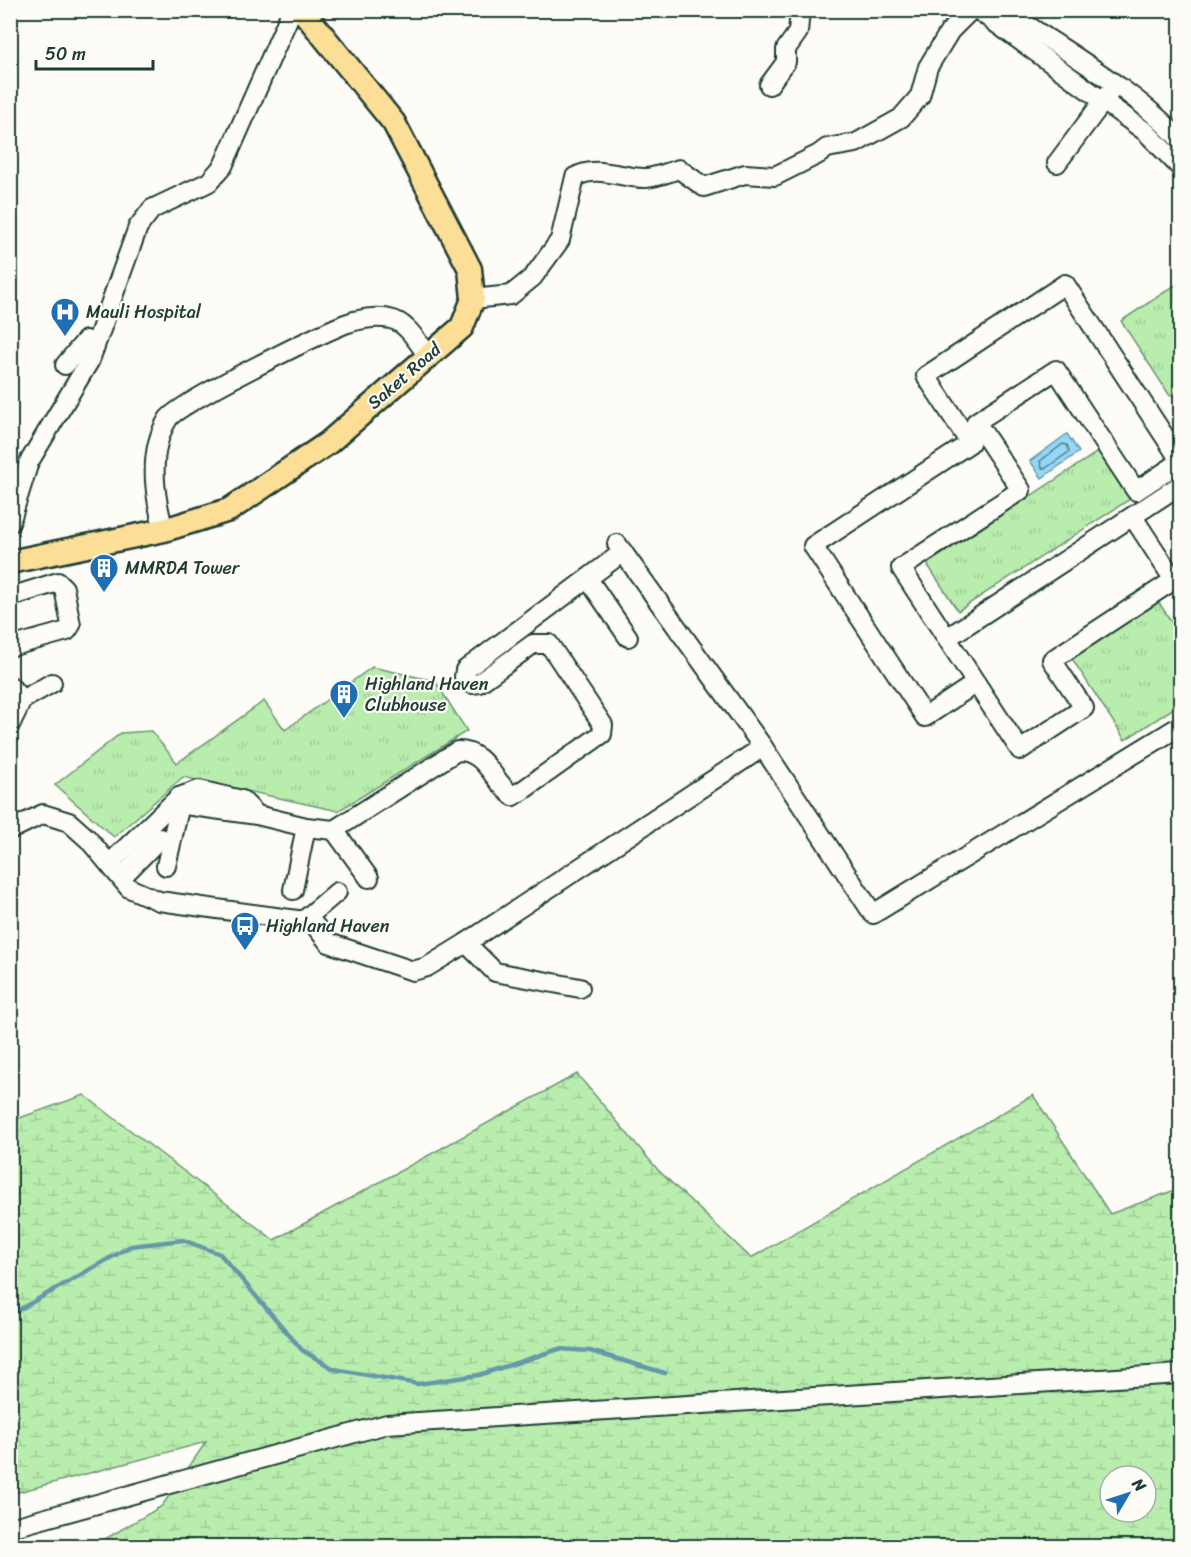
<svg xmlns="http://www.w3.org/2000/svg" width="1191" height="1557" viewBox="0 0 1191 1557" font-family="Sriracha,sans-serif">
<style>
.grass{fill:url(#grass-tufts);stroke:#6c9571;stroke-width:1.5}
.wetland{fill:url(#wetland-marsh);stroke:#6c9571;stroke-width:1.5;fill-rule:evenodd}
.water{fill:#94d7f6;stroke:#6599a8;stroke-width:1.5}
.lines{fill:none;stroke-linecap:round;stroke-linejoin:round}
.shore{stroke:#4e7b82;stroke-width:1.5}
.stream{stroke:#6599a8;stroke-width:4.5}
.minor-casing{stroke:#1f3d34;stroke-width:22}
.major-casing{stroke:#1f3d34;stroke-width:27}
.minor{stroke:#fdfcf7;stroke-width:18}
.major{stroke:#fdde96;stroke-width:22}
.labels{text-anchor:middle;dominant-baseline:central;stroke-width:4.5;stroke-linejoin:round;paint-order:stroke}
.poi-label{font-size:18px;fill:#1f3d34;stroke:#fdfcf7;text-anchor:start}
.street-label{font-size:18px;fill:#1f3d34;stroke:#fdfcf7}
</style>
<defs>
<pattern id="grass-tufts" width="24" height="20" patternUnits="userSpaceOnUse" patternTransform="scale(1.5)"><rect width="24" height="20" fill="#b9edae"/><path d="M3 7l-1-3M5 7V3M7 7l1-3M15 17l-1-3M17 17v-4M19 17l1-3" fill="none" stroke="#9fcc96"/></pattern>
<pattern id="wetland-marsh" width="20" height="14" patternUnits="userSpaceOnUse" patternTransform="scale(1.5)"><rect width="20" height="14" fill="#b9edae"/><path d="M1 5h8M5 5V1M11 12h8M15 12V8" fill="none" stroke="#9fcc96"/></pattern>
</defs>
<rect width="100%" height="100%" fill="#fdfcf7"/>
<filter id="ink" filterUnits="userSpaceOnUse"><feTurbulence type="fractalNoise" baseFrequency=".0167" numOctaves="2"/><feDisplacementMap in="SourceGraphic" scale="12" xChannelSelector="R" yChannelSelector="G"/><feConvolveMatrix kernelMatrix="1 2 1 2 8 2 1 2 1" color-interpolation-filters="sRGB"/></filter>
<g filter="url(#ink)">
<!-- grass -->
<g class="grass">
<path d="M1180,282V389L1170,396L1121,321Z"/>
<path d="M1099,451L1130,499L958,611L927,564Z"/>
<path d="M1156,598L1180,635V704L1125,740L1069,654Z"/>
<path d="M372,667L435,681L467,731L338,811L183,777L114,837L55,785L121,733L151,731L177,763L264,701L285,730Z"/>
</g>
<!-- wetland -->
<path class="wetland" d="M577,1074L658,1170L751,1258L1033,1095L1110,1214L1180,1188V1546H93L162,1506L206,1442L11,1494V1121L84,1095L274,1240ZM1110,1476H1146V1512H1110Z"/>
<!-- water -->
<path class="water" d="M1067,434L1079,452L1042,478L1030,461Z"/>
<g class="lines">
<!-- shore -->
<path class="shore" d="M1063,444L1067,445L1069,452L1046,468H1042L1040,461Z"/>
<!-- stream -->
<path class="stream" d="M10,1315L131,1246L183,1240L220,1254L302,1350L334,1369L418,1384L479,1375L559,1349L590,1351L665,1373"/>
<!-- minor casing -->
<g class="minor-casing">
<g id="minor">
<path d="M978,10L1146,132L1180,167"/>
<path d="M1005,10C1059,48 1138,92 1180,140"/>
<path d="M769,85L786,62V49L798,32L800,10"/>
<path d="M1057,163L1110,92"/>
<path d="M473,299L511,295L533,277L560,240L575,177C597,164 623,179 646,178C657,177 669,172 679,169L704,187L745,174L775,176L819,154L827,148L856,143L901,118L920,96L928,67L950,31L971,10"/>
<path d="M65,365L86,340L95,347"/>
<path d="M1180,460L1065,284L926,376L970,443L813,546L925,717L976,683L901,568L1021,490L976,422L1056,370L1136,491L1180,462"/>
<path d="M10,523L29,462L90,360L138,227L152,209L209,182L223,166L292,10"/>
<path d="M164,530C154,495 148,451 168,419C178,403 320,334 345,324C358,319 376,316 390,319C407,322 418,343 428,356"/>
<path d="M617,544L763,747"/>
<path d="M588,579L628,637"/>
<path d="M10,597L58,582L64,588L71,625L67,631L10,647"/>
<path d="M947,638L1180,485"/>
<path d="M976,683L1020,750L1084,708L1052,660L1174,580L1133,517"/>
<path d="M10,686L22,700L10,725"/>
<path d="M22,700L52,683"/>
<path d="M10,830L43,814L69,822L88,839L129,888L159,901L312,922L329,943L413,971L427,967L466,943L763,747L873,914L1180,726"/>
<path d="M334,830L369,878"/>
<path d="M109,864L179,797L199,790L242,800L257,815L306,827L334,830L457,751C486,750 492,781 513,796L523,790L602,734L603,725L549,644H533L479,683L472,684L464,677L465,670L623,552"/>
<path d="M166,866L179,809L185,805L257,815"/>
<path d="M121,878L160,838"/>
<path d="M293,890L306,827"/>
<path d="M303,921L337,892"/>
<path d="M466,943L495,972L580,988"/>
<path d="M10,1528L387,1424L1180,1374"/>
</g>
</g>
<!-- major casing -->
<g class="major-casing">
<path id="major" d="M10,562L164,530L229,510L328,443L462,327L473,299L470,269L394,123L302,10"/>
</g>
<!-- minor -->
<use href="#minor" class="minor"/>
<!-- major -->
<use href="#major" class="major"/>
</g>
</g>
<!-- icons -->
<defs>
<g id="hospital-pin" transform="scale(1.5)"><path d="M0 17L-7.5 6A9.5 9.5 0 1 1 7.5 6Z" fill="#1f6fb2" stroke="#fdfcf7"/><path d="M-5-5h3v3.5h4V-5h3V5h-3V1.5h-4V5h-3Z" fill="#fff"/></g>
<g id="building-pin" transform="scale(1.5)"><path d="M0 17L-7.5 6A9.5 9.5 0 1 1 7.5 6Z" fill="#1f6fb2" stroke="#fdfcf7"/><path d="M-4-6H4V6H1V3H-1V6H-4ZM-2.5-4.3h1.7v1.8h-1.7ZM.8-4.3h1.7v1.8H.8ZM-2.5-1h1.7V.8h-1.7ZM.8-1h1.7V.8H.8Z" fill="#fff"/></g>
<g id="bus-pin" transform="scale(1.5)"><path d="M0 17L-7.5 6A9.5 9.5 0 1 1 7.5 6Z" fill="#1f6fb2" stroke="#fdfcf7"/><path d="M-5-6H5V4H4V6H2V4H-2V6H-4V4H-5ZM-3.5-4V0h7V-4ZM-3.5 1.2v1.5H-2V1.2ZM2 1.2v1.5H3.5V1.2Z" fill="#fff"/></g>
</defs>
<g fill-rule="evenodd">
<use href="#hospital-pin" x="65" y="312"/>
<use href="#building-pin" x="104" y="568"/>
<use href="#building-pin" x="344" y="694"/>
<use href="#bus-pin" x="245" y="926"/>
</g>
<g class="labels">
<!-- poi labels -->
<g class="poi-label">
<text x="86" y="312">Mauli Hospital</text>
<text x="125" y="568">MMRDA Tower</text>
<text x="365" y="684">Highland Haven<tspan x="365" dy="21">Clubhouse</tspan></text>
<text x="266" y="926">Highland Haven</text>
</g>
<!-- street labels -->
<g class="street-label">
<text transform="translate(404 376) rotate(-41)">Saket Road</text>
</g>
</g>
<!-- margin -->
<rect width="1191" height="1557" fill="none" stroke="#fdfcf7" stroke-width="36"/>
<rect x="18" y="18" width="1155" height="1521" fill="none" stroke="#1f3d34" stroke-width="2" filter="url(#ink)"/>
<!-- north arrow -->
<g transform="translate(1128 1494) rotate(51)"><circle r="28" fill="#fdfcf7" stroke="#a4b0a9" stroke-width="1.5"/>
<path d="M0-4.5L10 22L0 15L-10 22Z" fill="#1f6fb2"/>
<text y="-9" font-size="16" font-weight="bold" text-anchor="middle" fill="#1f3d34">N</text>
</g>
<!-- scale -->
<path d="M36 60v9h117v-9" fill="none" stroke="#1f3d34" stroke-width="3"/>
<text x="45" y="60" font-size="18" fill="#1f3d34" stroke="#fdfcf7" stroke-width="4.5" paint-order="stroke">50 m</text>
</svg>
